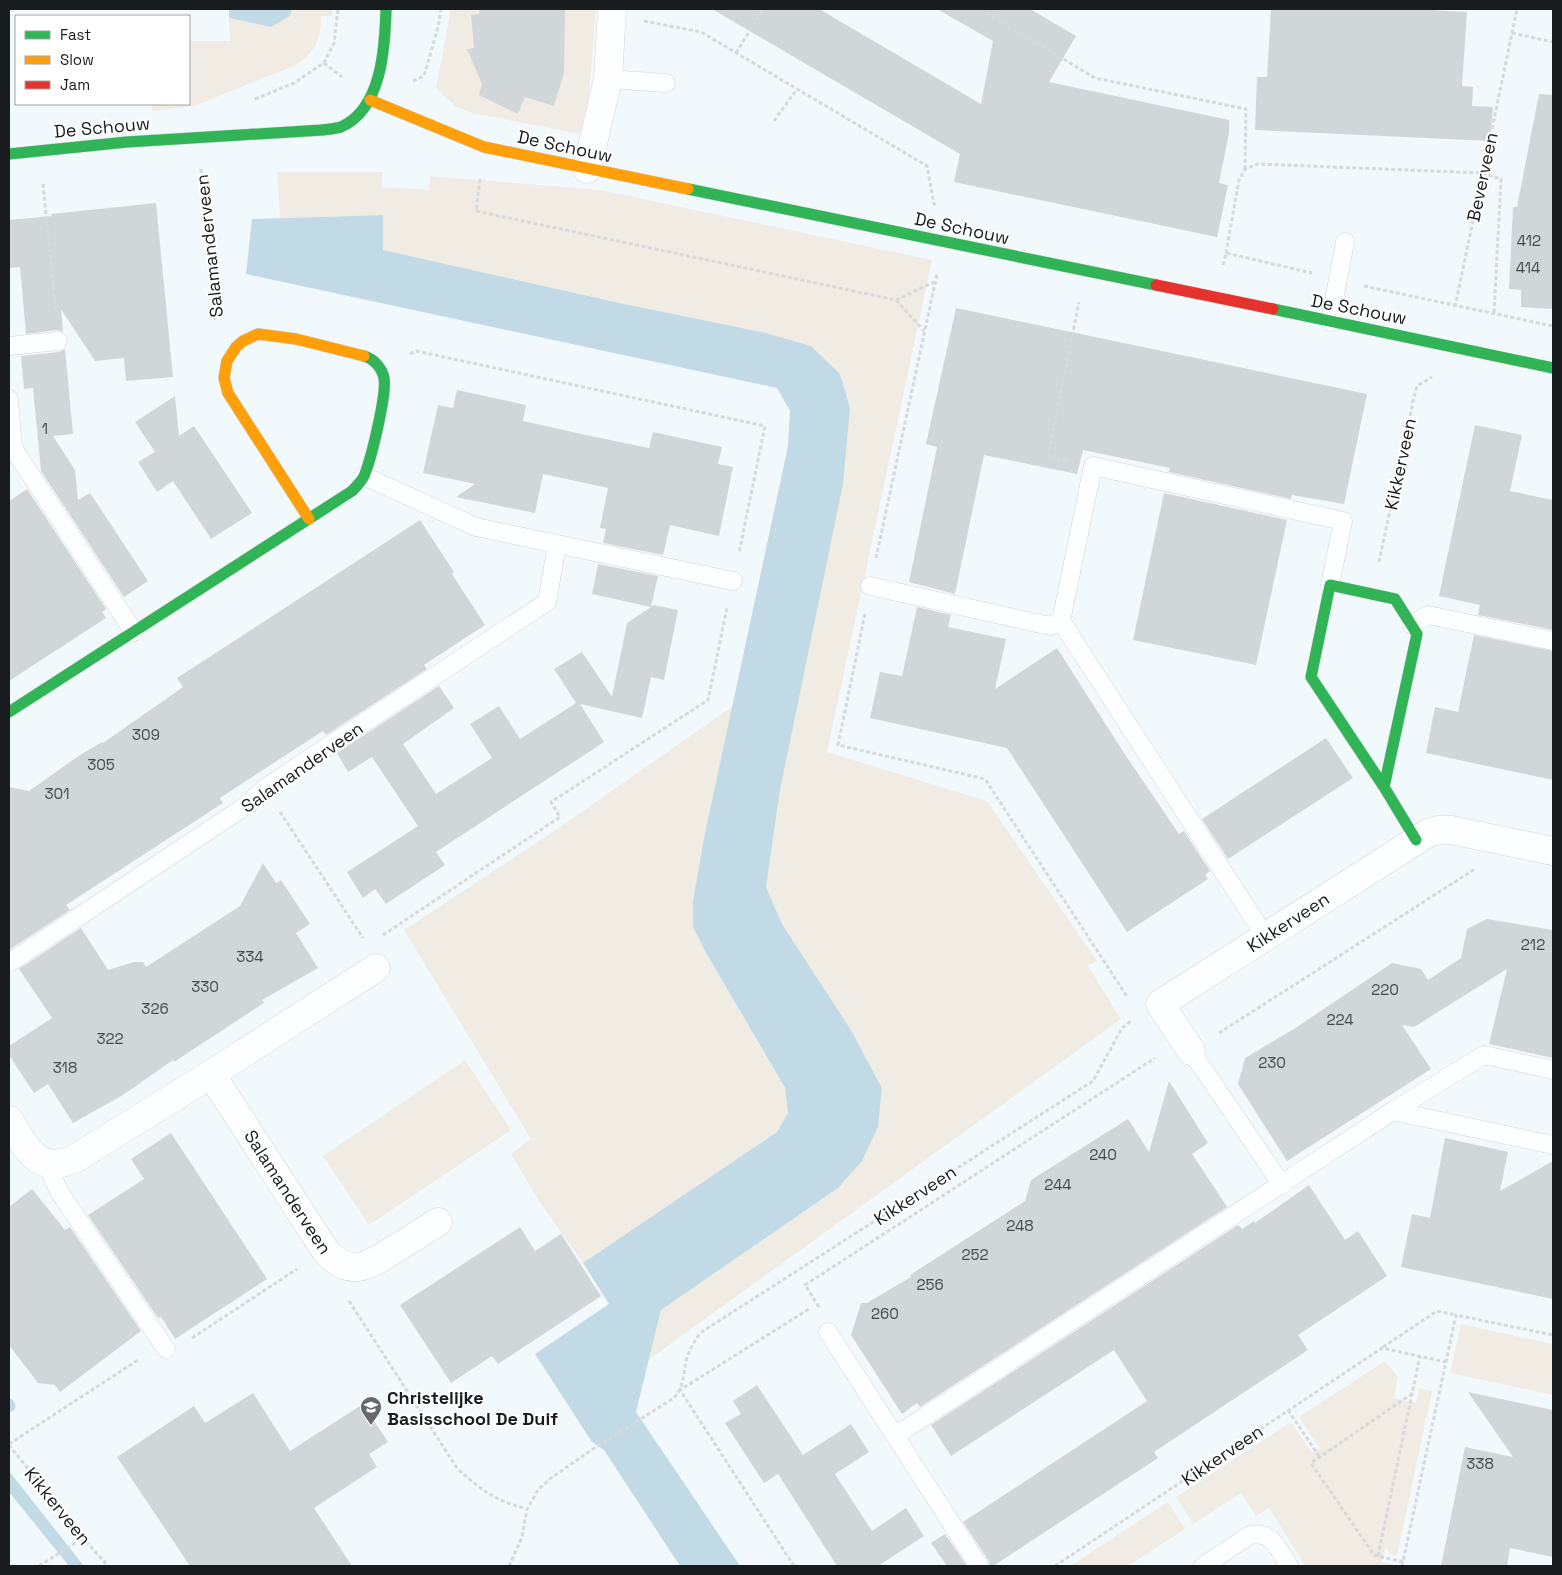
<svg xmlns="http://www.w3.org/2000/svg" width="1562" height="1575" viewBox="0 0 1562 1575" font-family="'Space Grotesk',sans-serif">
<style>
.green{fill:#f1ece3}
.water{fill:#c2dae6}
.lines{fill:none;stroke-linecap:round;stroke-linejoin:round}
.stream{stroke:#c2dae6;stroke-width:11}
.building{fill:#d1d6d9}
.lane-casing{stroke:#cfd4d7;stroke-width:19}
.street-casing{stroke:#cfd4d7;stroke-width:29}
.fast-casing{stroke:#cfd4d7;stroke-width:12}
.slow-casing{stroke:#cfd4d7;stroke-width:12}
.jam-casing{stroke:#cfd4d7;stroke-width:12}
.path{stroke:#d8d9da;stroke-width:3;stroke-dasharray:4 2.5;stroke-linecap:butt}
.lane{stroke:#fdfeff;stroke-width:18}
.street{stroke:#fdfeff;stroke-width:28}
.fast{stroke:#30b455;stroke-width:11}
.slow{stroke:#ff9f0a;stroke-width:11}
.jam{stroke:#e5322d;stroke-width:11}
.labels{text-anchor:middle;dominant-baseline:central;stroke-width:4;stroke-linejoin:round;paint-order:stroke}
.number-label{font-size:15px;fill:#464a4e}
.street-label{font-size:18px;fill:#181c1f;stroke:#fff}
.poi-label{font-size:18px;font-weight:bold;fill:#181c1f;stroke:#fff;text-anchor:start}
</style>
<rect width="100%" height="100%" fill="#f2f9fc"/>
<!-- green -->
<g class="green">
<path d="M292,9H333L332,16H321C321,39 316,52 296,65L194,106L152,111V104H189V41H230L229,18L271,27L290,16Z"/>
<path d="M450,9H596L586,135L472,113L455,106L436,88L449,20Z"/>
<path d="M277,172H382V187L429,190L430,176L601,190L932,260L827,752L987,801L1097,961L1088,966L1121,1019L648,1360L661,1310L838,1188L878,1127L882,1088L851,1030L782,924L766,887L780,790L850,408L840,374L811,346L766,333L624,304L383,250V215L280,218Z"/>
<path d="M733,706L704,838L693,927L705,951L785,1089L788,1113L777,1132L583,1263L539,1201L511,1154L531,1139L404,930L550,834Z"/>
<path d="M465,1060L511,1130L369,1225L323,1156Z"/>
<path d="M1461,1324L1553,1344V1395L1450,1373Z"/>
<path d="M1385,1361L1398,1377L1394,1398L1416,1403L1419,1388L1432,1391L1397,1556L1392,1555L1385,1548L1382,1562L1395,1565V1566H1305L1269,1508L1256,1516L1241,1493L1193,1524L1176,1497L1291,1422L1312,1453L1320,1448L1299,1417Z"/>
<path d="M1168,1502L1185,1529L1128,1566H1070Z"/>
</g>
<!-- water -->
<g class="water">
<path d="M229,9H292L290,16L271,27L229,18Z"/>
<path d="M383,215V250L624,304L766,333L811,346L840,374L850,408L843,484L780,790L766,887L782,924L851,1030L882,1088L878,1127L862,1161L838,1188L661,1310L636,1412L740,1566H680L604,1450L592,1442L535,1354L609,1304L583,1263L777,1132L788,1113L785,1088L705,951L693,927V901L704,838L788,446L790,411L777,388L246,274L252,219Z"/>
<path d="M9,1471L83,1565L84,1566H69L9,1492Z"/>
</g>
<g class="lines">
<!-- stream -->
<path class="stream" d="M9,1404L10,1406"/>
</g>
<!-- building -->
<g class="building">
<path d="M480,9H565L564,73L554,106L525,97L518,114L479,95L482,84L467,49L474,48L471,15L479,14Z"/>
<path d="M712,9H819L981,104L993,41L937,9H1030L1076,36L1049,82L1229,120V133L1219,183L1228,185L1217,237L954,182L960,154Z"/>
<path d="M1271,9H1413L1467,12L1462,86L1473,87L1472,106L1493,107L1490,141L1255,130L1257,77H1267Z"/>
<path d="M1539,94L1553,95V309L1521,307V290L1509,289L1513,207H1517Z"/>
<path d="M156,203L173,377L126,381L124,358L95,361L61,309L63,332L57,330L26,334L20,267L9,268V220L52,216L51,214Z"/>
<path d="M956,308L1367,394L1344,504L1292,495L1291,499L1169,472L1170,468L1083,450L1077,474L984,455L955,594L909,582L937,447L926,444Z"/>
<path d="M65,349L73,434L53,436L75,470L78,500L90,493L148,581L124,597L41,471L33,388L24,389L21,356L59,352Z"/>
<path d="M457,390L526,405L523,421L586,435L649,448L653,432L722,447L718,464L733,467L719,536L670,525L663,555L603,543L606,529L600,528L608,488L543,474L535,513L456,497L475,484L423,473L438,405L453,408Z"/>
<path d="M175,396L179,436L194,426L252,513L211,539L173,481L157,492L138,462L155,452L135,422Z"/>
<path d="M1475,425L1522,435L1510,491L1553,500V630L1478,615L1480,605L1439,596Z"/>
<path d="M27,489L106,609L102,612L106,618L9,681V501Z"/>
<path d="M1164,493L1287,520L1256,665L1133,640Z"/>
<path d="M420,520L454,572L452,574L485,625L424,665L427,669L326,735L323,731L249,779L220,798L223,803L66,905L70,910L9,950V787L29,791L80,755L102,742L103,743L183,687L177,678Z"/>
<path d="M598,564L658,576L651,607L592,594Z"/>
<path d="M654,605L678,610L664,680L651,677L642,718L580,704L604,742L436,852L445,865L386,904L375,889L363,898L347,872L418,826L372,757L348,772L337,753L439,686L454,708L403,744L436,794L492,758L470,724L499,706L520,739L576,703L554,669L582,652L612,697L627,623Z"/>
<path d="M917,607L951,615L948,627L1006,639L995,689L1057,648L1124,753L1179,834L1184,831L1210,871L1205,875L1208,879L1127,932L1007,748L870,718L880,672L902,676Z"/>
<path d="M1474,635L1553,651V780L1426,753L1435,707L1458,712Z"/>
<path d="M1326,738L1353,778L1228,859L1202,819Z"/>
<path d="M263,863L276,883L281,880L310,924L296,933L318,968L262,1000L264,1003L174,1062L173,1060L123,1095L73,1123L48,1084L34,1093L9,1055V1046L52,1018L19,969L81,928L108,970L134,962H143L146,967L240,906Z"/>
<path d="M1487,919L1553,930V1058L1489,1044L1507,969L1414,1027L1402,1025L1431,1069L1287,1161L1238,1084L1245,1058L1297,1027L1392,963L1421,969L1428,980L1461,958L1467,929Z"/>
<path d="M1169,1081L1208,1143L1192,1154L1227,1207L920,1407L917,1403L902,1414L851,1335L861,1303H867L911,1277L910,1275L1025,1201L1031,1180L1128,1119L1149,1152Z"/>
<path d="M171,1133L267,1279L175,1339L161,1317L158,1318L88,1215L144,1179L131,1159Z"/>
<path d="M1445,1138L1508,1152L1500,1191L1553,1161V1299L1401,1267L1412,1214L1430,1218Z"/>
<path d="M1309,1185L1345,1240L1358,1231L1387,1276L1298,1335L1308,1350L1154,1452L1158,1458L993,1566H990L988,1560L963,1522L1147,1401L1114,1350L951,1456L931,1425L1238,1225L1242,1229L1254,1221L1255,1223Z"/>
<path d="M32,1189L65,1230L70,1227L141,1331L60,1392L55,1385L38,1383L9,1345V1207Z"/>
<path d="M520,1227L535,1251L561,1234L601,1296L498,1364L492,1356L451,1383L400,1305Z"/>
<path d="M757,1385L803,1455L851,1424L869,1452L835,1474L872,1531L906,1508L924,1536L878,1566H837L778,1474L764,1483L725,1423L741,1414L733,1401Z"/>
<path d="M1468,1392L1553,1410V1557L1510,1548L1507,1566H1441L1465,1447L1513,1457Z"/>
<path d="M253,1393L290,1451L363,1404L388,1442L369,1454L377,1467L314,1508L352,1566H190L117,1457L194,1406L205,1423Z"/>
<path d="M945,1534L967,1566H947L931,1543Z"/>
</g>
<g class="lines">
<!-- lane casing -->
<g class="lane-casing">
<g id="lane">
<path d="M608,79L666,83"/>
<path d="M1330,322L1345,242"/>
<path d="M9,346L58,341"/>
<path d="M9,399L13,448L134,632"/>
<path d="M364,476L476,527L733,581"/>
<path d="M870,586L1050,626L1061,621L1093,466L1343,521L1330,585"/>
<path d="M1061,621L1265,936"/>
<path d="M1412,625L1428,615L1553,641"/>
<path d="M9,963L244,807L265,788L547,602L557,545"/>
<path d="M1191,1051L1282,1185"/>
<path d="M1393,1111L1553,1145"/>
<path d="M51,1164L52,1176L60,1193L166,1349"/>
<path d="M828,1332L979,1566"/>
<path d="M895,1436L1393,1111L1484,1055L1553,1070"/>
<path d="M1203,1566L1250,1535C1272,1530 1280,1551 1289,1566"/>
</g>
</g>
<!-- street casing -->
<g class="street-casing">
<g id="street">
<path d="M587,169L608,79L612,9"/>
<path d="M1191,1051L1160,1004L1428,833L1438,830H1451L1553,851"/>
<path d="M211,1074L325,1250C349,1279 369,1266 395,1249C410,1240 424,1231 438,1222"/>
<path d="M9,1120C27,1149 38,1176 76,1158L211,1074L376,968"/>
</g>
</g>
<!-- fast casing -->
<g class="fast-casing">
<g id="fast">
<path d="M9,154L127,142L322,130C328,129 335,129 341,127C382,109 385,47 386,9"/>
<path d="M688,189L1156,285"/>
<path d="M1273,309L1553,368"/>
<path d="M9,712L352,491C356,487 361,482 364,476C371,460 387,394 384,378C382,368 374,359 364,356"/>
<path d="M1384,787L1311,677L1330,585L1395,599L1417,634L1384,787L1416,840"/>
</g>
</g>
<!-- slow casing -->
<g class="slow-casing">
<g id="slow">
<path d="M370,100L484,147L688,189"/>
<path d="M309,519L228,393L224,378L227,361L236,347L243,341L258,334L296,339L364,356"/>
</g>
</g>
<!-- jam casing -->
<g class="jam-casing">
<path id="jam" d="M1156,285L1273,309"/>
</g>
<!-- path -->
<g class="path">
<path d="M980,9L1095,78L1246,109L1245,169"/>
<path d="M644,21L701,32L927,166L934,204L936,205"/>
<path d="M1512,33L1553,42"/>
<path d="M736,53L763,9"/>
<path d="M324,63L342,77"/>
<path d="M413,81L424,76L438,27L441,9"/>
<path d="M255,99L294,83L324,63L334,43L338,9"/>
<path d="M774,121L797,89"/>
<path d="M201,169L215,320"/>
<path d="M480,179L476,211L896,300L934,282"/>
<path d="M43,184L56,314"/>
<path d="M1226,253L1239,180L1245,169L1258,164L1482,173L1501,179L1494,314"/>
<path d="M1223,265L1226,253L1312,273"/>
<path d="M1364,286L1553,326"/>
<path d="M896,300L924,331"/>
<path d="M1455,307L1517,9"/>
<path d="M410,354L416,351L765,426L739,553"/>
<path d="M1067,461L1048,457L1079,302"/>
<path d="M876,558L937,274"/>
<path d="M1379,562L1414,397L1417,386L1432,377"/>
<path d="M865,614L838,745L985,779L1128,998"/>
<path d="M280,812L363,938"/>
<path d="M383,935L560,817L551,802L708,700L727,608"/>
<path d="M1219,1033L1475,869"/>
<path d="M349,1301L457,1468C480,1490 497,1501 527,1509"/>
<path d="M819,1307L805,1285L1155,1058"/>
<path d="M192,1338L297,1269"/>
<path d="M1383,1347L1437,1311L1456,1315"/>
<path d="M1288,1410L1319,1456"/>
<path d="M9,1444L138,1360"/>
<path d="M9,1445L83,1538L108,1566"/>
<path d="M1378,1556L1420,1356"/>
<path d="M1403,1562L1374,1555L1311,1463L1413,1393"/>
<path d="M39,1566L83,1538"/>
<path d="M509,1566L522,1537L527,1509L538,1490L551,1478L590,1451L674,1398C685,1385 683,1373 687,1357C690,1348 695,1341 700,1333L1093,1081L1122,1028L1131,1021"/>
<path d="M794,1566L680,1390L809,1309"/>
<path d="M1055,1566L1382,1348L1446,1362"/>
<path d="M1402,1566L1456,1315L1553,1335"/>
</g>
<!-- lane -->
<use href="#lane" class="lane"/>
<!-- street -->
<use href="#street" class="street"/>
<!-- fast -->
<use href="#fast" class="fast"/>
<!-- slow -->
<use href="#slow" class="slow"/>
<!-- jam -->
<use href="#jam" class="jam"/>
</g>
<!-- icons -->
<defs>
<g id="school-pin" transform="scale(1.125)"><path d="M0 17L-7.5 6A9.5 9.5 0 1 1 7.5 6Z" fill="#64696c" stroke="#fff"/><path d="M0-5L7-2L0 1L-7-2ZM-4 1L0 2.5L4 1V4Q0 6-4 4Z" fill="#fff"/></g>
</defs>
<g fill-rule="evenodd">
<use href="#school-pin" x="371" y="1407"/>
</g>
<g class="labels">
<!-- number labels -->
<g class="number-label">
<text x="1529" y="240">412</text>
<text x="1528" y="267">414</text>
<text x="45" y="428">1</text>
<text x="146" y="734">309</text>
<text x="101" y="764">305</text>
<text x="57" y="793">301</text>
<text x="1533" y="944">212</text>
<text x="250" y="956">334</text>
<text x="205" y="986">330</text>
<text x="1385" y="989">220</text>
<text x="155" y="1008">326</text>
<text x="1340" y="1019">224</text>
<text x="110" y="1038">322</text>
<text x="1272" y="1062">230</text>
<text x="65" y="1067">318</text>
<text x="1103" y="1154">240</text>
<text x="1058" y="1184">244</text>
<text x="1020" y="1225">248</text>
<text x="975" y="1254">252</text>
<text x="930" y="1284">256</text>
<text x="885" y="1313">260</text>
<text x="1480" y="1463">338</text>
</g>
<!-- street labels -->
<g class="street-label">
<text transform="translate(102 127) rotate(-5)">De Schouw</text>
<text transform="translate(565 146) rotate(12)">De Schouw</text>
<text transform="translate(1482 177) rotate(-78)">Beverveen</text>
<text transform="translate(962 228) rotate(12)">De Schouw</text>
<text transform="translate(209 246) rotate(-96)">Salamanderveen</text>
<text transform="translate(1359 309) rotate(11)">De Schouw</text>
<text transform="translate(1400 464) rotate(-78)">Kikkerveen</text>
<text transform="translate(302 767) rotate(-35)">Salamanderveen</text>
<text transform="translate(1288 922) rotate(-33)">Kikkerveen</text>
<text transform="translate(288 1192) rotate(57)">Salamanderveen</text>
<text transform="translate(915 1195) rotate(-33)">Kikkerveen</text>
<text transform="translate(1222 1455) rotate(-34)">Kikkerveen</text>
<text transform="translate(58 1506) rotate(51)">Kikkerveen</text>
</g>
<!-- poi labels -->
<g class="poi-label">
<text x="387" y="1397">Christelijke<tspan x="387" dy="21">Basisschool De Duif</tspan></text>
</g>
</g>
<!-- border -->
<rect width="1562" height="1575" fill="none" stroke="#181c1f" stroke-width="20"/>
<!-- legend -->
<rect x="15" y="15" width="175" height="90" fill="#ffffff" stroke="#a3a4a5"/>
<rect x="25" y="31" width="25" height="8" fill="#30b455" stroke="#a3a4a5"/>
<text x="60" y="40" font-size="15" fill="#181c1f">Fast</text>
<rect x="25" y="56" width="25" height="8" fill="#ff9f0a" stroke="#a3a4a5"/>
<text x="60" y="65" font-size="15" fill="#181c1f">Slow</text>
<rect x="25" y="81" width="25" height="8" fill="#e5322d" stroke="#a3a4a5"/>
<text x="60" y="90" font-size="15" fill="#181c1f">Jam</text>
</svg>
